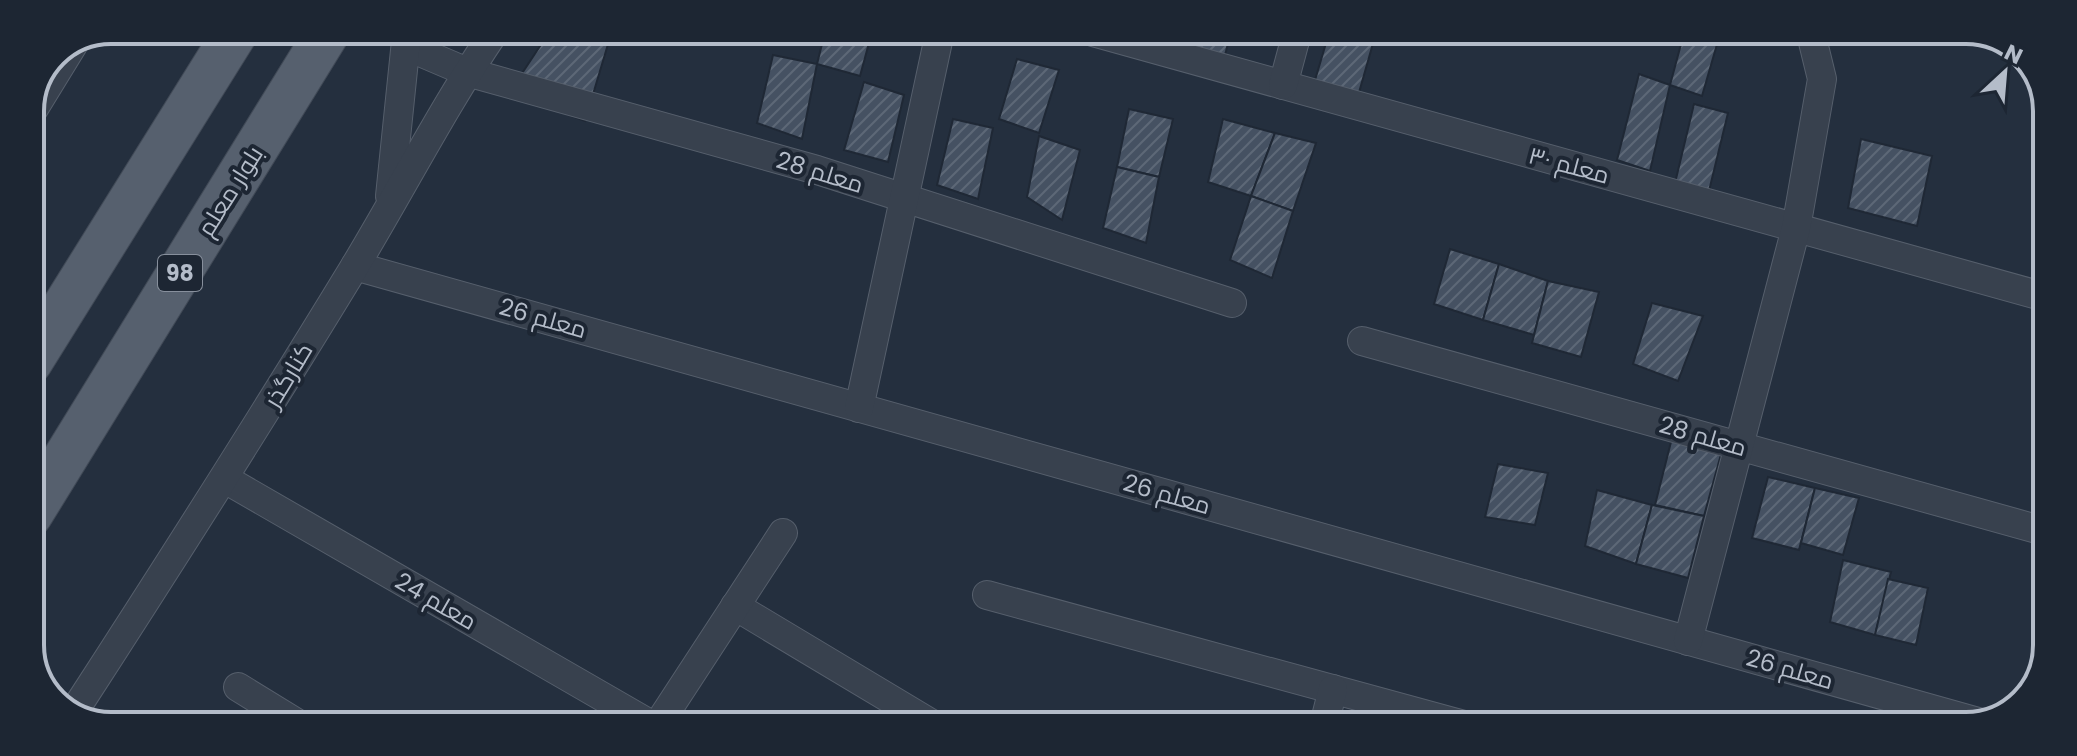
<svg xmlns="http://www.w3.org/2000/svg" width="2077" height="756" viewBox="0 0 2077 756" font-family="Poppins,Cairo,sans-serif">
<style>
.building{fill:url(#building-hatch);stroke:#1f2835;stroke-width:2}
.lines{fill:none;stroke-linecap:round;stroke-linejoin:round}
.minor-casing{stroke:#565f6c;stroke-width:30}
.primary-casing{stroke:#414a57;stroke-width:46}
.minor{stroke:#38414e;stroke-width:28}
.primary{stroke:#56606e;stroke-width:44}
.labels{text-anchor:middle;dominant-baseline:central;stroke-width:8;stroke-linejoin:round;paint-order:stroke}
.shield{fill:#1d2633;stroke:#878f9c;stroke-width:2}
.shield-label{font-size:22px;font-weight:bold;fill:#b4bcc9}
.street-label{font-size:24px;fill:#b4bcc9;stroke:#1d2633}
.rim{fill:none;stroke:#b4bcc9;stroke-width:4}
</style>
<defs>
<pattern id="building-hatch" width="6" height="6" patternUnits="userSpaceOnUse" patternTransform="scale(2)"><rect width="6" height="6" fill="#455162"/><path d="M-1 1l2-2M0 6l6-6M5 7l2-2" fill="none" stroke="#5d6877"/></pattern>
</defs>
<rect width="100%" height="100%" fill="#242f3e"/>
<!-- building -->
<g class="building">
<path d="M550,31H579L609,41L585,121L509,93Z"/>
<path d="M825,32H872L860,76L817,64Z"/>
<path d="M1190,32H1231L1224,59L1186,50Z"/>
<path d="M1329,33H1376L1354,110L1310,97Z"/>
<path d="M1684,33L1720,34L1702,96L1670,85Z"/>
<path d="M773,55L817,64L802,139L757,123Z"/>
<path d="M1017,59L1059,70L1039,133L999,119Z"/>
<path d="M1639,74L1670,85L1650,171L1617,160Z"/>
<path d="M864,82L904,95L888,162L844,150Z"/>
<path d="M1694,104L1728,113L1708,195L1675,183Z"/>
<path d="M1129,109L1173,119L1159,177L1117,167Z"/>
<path d="M953,119L993,128L978,199L937,185Z"/>
<path d="M1223,119L1275,133L1251,196L1208,182Z"/>
<path d="M1275,133L1316,143L1293,211L1251,196Z"/>
<path d="M1039,136L1080,150L1062,220L1027,197Z"/>
<path d="M1861,139L1932,156L1917,226L1848,208Z"/>
<path d="M1117,167L1159,177L1146,243L1103,228Z"/>
<path d="M1251,196L1293,211L1272,278L1230,260Z"/>
<path d="M1450,249L1499,264L1483,320L1434,304Z"/>
<path d="M1499,264L1548,281L1534,335L1483,320Z"/>
<path d="M1548,281L1599,292L1581,357L1532,343Z"/>
<path d="M1652,303L1703,316L1678,381L1633,364Z"/>
<path d="M1673,434L1723,447L1704,516L1655,505Z"/>
<path d="M1498,464L1548,473L1535,525L1485,517Z"/>
<path d="M1768,477L1815,488L1799,550L1752,538Z"/>
<path d="M1815,488L1859,498L1843,555L1801,543Z"/>
<path d="M1597,490L1652,505L1636,564L1585,546Z"/>
<path d="M1652,505L1704,516L1688,578L1636,564Z"/>
<path d="M1843,560L1891,572L1875,635L1830,622Z"/>
<path d="M1888,579L1928,588L1916,645L1875,635Z"/>
</g>
<g class="lines">
<!-- minor casing -->
<g class="minor-casing">
<g id="minor">
<path d="M1093,32L2045,297"/>
<path d="M406,46L467,72L817,170L1232,303"/>
<path d="M1283,85L1297,33"/>
<path d="M30,115L73,45"/>
<path d="M390,196L407,31"/>
<path d="M355,266L1978,722"/>
<path d="M1362,341L2044,531"/>
<path d="M859,408L940,32"/>
<path d="M225,479L648,723"/>
<path d="M987,595L1464,725"/>
<path d="M735,606L932,724"/>
<path d="M1688,641L1796,228L1822,79L1811,34"/>
<path d="M238,687L295,722"/>
<path d="M73,713C169,565 263,417 355,266C402,188 444,106 495,31"/>
<path d="M659,723L783,533"/>
<path d="M1324,725L1333,689"/>
</g>
</g>
<!-- primary casing -->
<g class="primary-casing">
<g id="primary">
<path d="M30,362L237,30"/>
<path d="M30,515L329,30"/>
</g>
</g>
<!-- minor -->
<use href="#minor" class="minor"/>
<!-- primary -->
<use href="#primary" class="primary"/>
</g>
<g class="labels">
<!-- shield labels -->
<rect class="shield" x="158" y="255" width="44" height="36" rx="6"/>
<g class="shield-label">
<text x="180" y="273">98</text>
</g>
<!-- street labels -->
<g class="street-label">
<text transform="translate(1569 165) rotate(15)">معلم ۳۰</text>
<text transform="translate(820 172) rotate(17)">معلم 28</text>
<text transform="translate(230 191) rotate(-58)">بلوار معلم</text>
<text transform="translate(543 318) rotate(16)">معلم 26</text>
<text transform="translate(288 375) rotate(-59)">کنارگذر</text>
<text transform="translate(1703 436) rotate(16)">معلم 28</text>
<text transform="translate(1167 494) rotate(16)">معلم 26</text>
<text transform="translate(436 601) rotate(30)">معلم 24</text>
<text transform="translate(1790 669) rotate(16)">معلم 26</text>
</g>
</g>
<!-- crop -->
<path d="M0 0H2077V756H0ZM111 44H1966A67 67 0 0 1 2033 111V645A67 67 0 0 1 1966 712H111A67 67 0 0 1 44 645V111A67 67 0 0 1 111 44Z" fill="#1d2633" fill-rule="evenodd"/>
<path class="rim" d="M111 44H1966A67 67 0 0 1 2033 111V645A67 67 0 0 1 1966 712H111A67 67 0 0 1 44 645V111A67 67 0 0 1 111 44Z"/>
<!-- north arrow -->
<g transform="translate(2005 72) rotate(26)" stroke="#1d2633" stroke-width="6" paint-order="stroke">
<path d="M0-6L14 30L0 20L-14 30Z" fill="#b4bcc9"/>
<text y="-12" font-size="22" font-weight="bold" text-anchor="middle" fill="#b4bcc9">N</text>
</g>
</svg>
